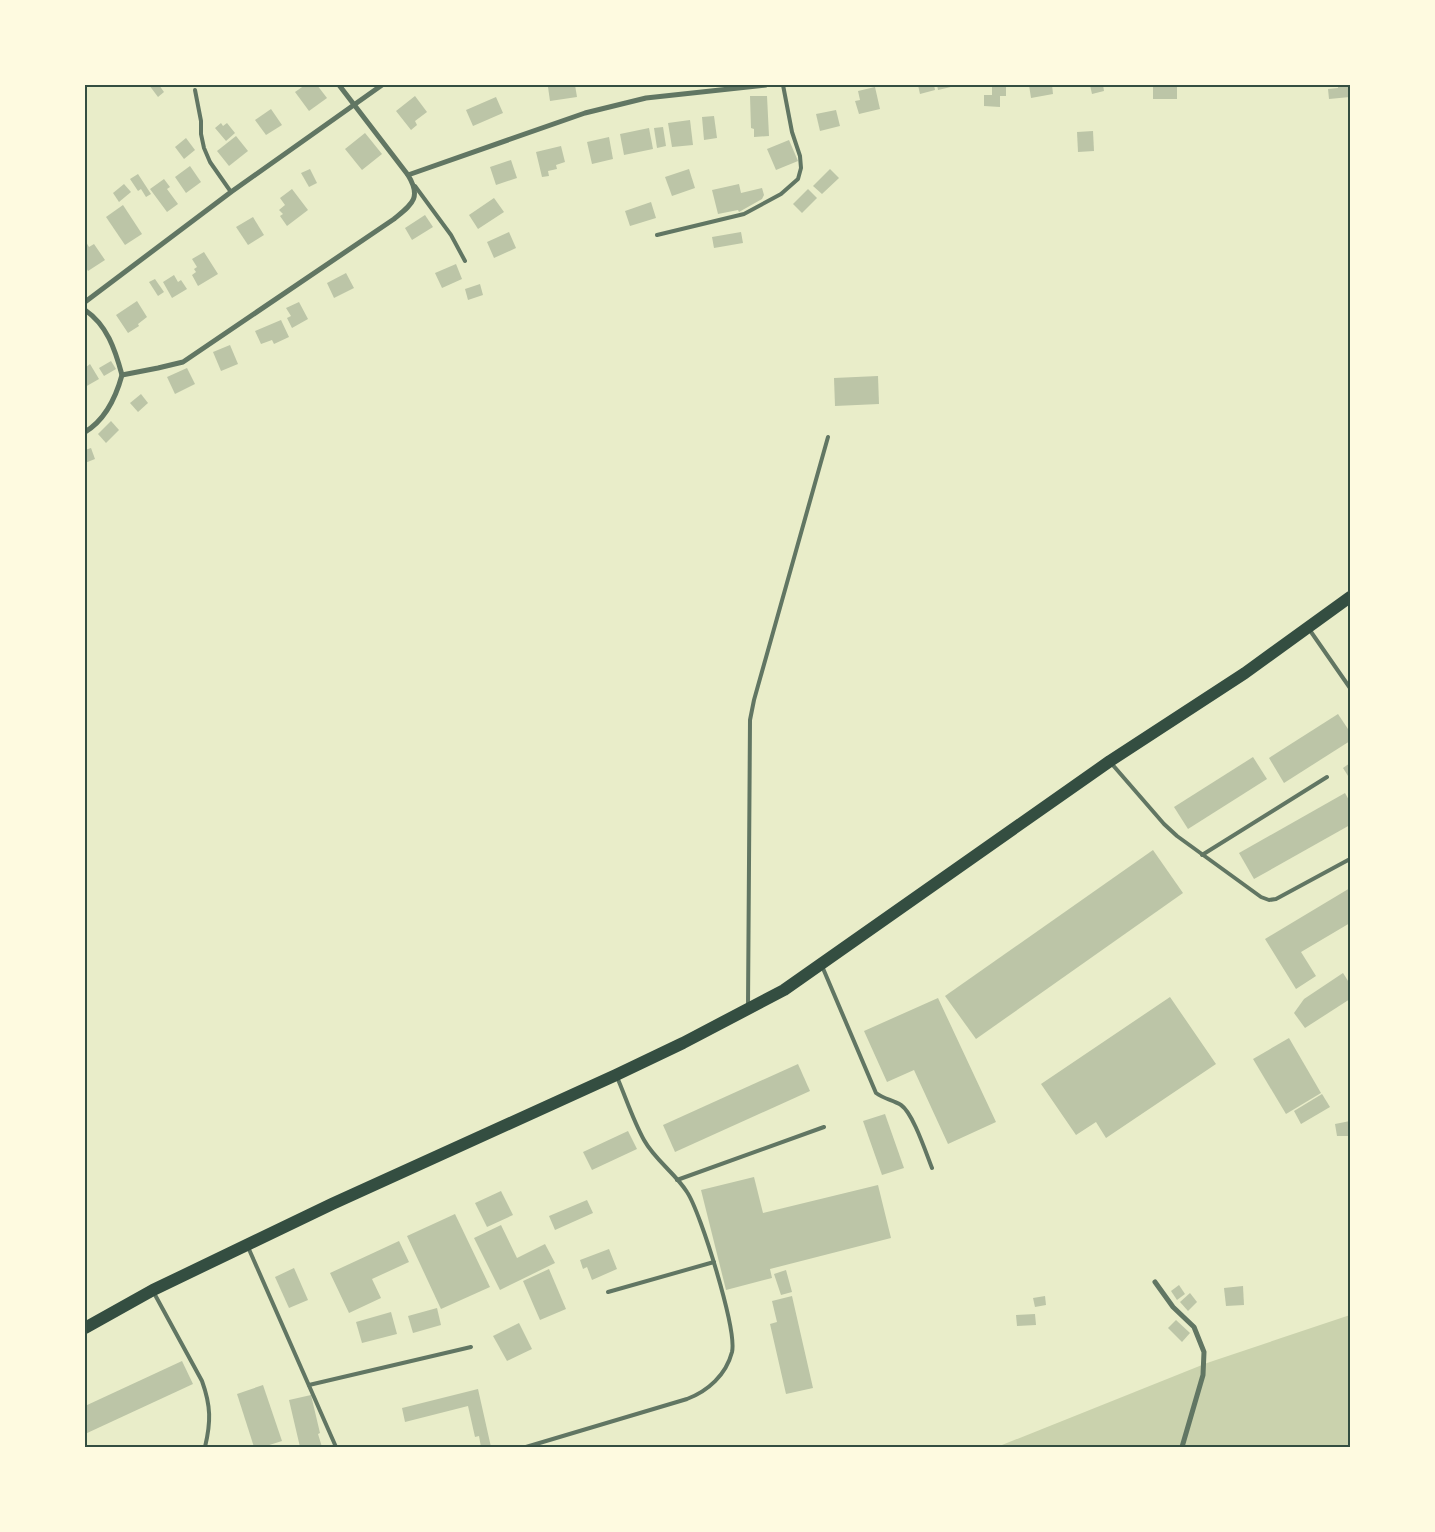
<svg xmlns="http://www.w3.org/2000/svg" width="1435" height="1532" viewBox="0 0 1435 1532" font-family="Overpass,sans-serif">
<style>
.green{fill:#cad2ad}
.building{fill:#bcc5a7}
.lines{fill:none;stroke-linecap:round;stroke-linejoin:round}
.service{stroke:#617663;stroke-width:4}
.minor{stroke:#617663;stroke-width:5}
.primary{stroke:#344e41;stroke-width:12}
.neatline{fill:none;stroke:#344e41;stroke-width:2}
</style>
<rect width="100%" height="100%" fill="#e9edc9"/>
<!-- green -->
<path class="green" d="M1350,1315V1447H997L1207,1363Z"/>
<!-- building -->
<g class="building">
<path d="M149,85H159L164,92L158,97Z"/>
<path d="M305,85H317L327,98L309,111L295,92Z"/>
<path d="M566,85H575L577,97L550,101L548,87Z"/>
<path d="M918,85H934L935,90L920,94Z"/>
<path d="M937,85H955V86L938,90Z"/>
<path d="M992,85H1006V96H1000V107L984,106V95H992Z"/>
<path d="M1029,85H1052L1053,94L1031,98Z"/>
<path d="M1090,85H1103L1104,91L1092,94Z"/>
<rect x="1153" y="85" width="24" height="14"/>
<path d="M1338,85H1350V97L1329,99L1328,89L1338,88Z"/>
<path d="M875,87L880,109L859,114L855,101L860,100L858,91Z"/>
<path d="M415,96L427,112L415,121L417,125L411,130L396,111Z"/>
<path d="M750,96H767L769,136L754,137V129L751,128Z"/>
<path d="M496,97L503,113L473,126L466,110Z"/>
<path d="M271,109L282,125L266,135L255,120Z"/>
<path d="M836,110L840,126L820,131L816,114Z"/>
<path d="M714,116L717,138L704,140L702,117Z"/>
<path d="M690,120L693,145L672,147L668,123Z"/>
<path d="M221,123L223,126L227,123L235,133L226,141L215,128Z"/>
<path d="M663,127L666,146L657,148L654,128Z"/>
<path d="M649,128L653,149L624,155L620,134Z"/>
<path d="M1093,131L1094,151L1078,152L1077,132Z"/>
<path d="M365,133L382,154L362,170L345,149Z"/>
<path d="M236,136L248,151L229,166L217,151Z"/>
<path d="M609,137L613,159L592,164L587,142Z"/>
<path d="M186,138L195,150L184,159L175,147Z"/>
<path d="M789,140L798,161L776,170L767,149Z"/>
<path d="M561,146L565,162L556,165L557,169L548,171L549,176L542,177L536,152Z"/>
<path d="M511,160L517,178L496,185L490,167Z"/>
<path d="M190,166L201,182L186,193L175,177Z"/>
<path d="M310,169L317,183L309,187L301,173Z"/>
<path d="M689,169L695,188L672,196L665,177Z"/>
<path d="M830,169L839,178L822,194L813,186Z"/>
<path d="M138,174L151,194L146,197L141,189L138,191L130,179Z"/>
<path d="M164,179L170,187L167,189L178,204L167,212L150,189Z"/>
<path d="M124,184L131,192L119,202L113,193Z"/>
<path d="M739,184L741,193L762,188L764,195L762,199L739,212L738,210L718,214L712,190Z"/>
<path d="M292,189L308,210L287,226L280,216L283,214L279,210L285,205L280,198Z"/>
<path d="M808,189L817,198L802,213L793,204Z"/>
<path d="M494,198L504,212L478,229L469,215Z"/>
<path d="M651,202L656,218L630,226L625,211Z"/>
<path d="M123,205L142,234L125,245L106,217Z"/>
<path d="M425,215L433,227L412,240L405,228Z"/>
<path d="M253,217L264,235L248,245L236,227Z"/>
<path d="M509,232L516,248L494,258L487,242Z"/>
<path d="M741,232L743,243L714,248L712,237Z"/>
<path d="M86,242L89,247L94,244L105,260L88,271L85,266Z"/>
<path d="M204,252L218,274L198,286L192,275L196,272L194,269L197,267L192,259Z"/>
<path d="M456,264L462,279L442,288L435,273Z"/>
<path d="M346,273L354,288L334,298L327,283Z"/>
<path d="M174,275L178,282L181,280L187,289L172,298L163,282Z"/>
<path d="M155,279L164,292L158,296L149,282Z"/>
<path d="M480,284L483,295L468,300L465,289Z"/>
<path d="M137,301L147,317L138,324L139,326L128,333L116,315Z"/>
<path d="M299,302L308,319L292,328L287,318L291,316L286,308Z"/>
<path d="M281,320L289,337L274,344L272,340L261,344L255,331Z"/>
<path d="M230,345L238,364L221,371L213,352Z"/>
<path d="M111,361L116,369L104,376L99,368Z"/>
<path d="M90,364L99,379L85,387V368Z"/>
<path d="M187,368L195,384L175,394L167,377Z"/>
<path d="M878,376L879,404L835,406L834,378Z"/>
<path d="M141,394L148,403L138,412L130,403Z"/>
<path d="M111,421L119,430L106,443L98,434Z"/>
<path d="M91,448L95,459L85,463V450Z"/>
<path d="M1338,714L1350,732V741L1284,783L1269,758Z"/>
<path d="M1253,757L1267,779L1188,829L1174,807Z"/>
<path d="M1350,763V779L1343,768Z"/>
<path d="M1345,793L1350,802V825L1254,879L1239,853Z"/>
<path d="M1153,850L1183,893L976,1039L945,996Z"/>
<path d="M1350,888V923L1301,952L1316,976L1296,989L1265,939Z"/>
<path d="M1343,973L1350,984V999L1305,1028L1294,1013L1304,999Z"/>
<path d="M1170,997L1216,1064L1106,1138L1096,1122L1076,1135L1041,1084Z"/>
<path d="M938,998L996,1122L948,1144L914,1070L887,1082L864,1031Z"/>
<path d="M1289,1038L1321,1093L1286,1114L1253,1059Z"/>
<path d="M798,1064L810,1091L675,1152L663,1125Z"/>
<path d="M1322,1094L1330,1107L1301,1124L1294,1111Z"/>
<path d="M885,1114L904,1168L882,1175L863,1121Z"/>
<path d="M1350,1121V1136H1337L1335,1124Z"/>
<path d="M628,1131L637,1149L592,1170L583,1152Z"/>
<path d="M754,1177L763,1213L878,1185L891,1238L770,1269L772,1278L726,1290L701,1190Z"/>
<path d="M501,1191L513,1215L487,1227L475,1203Z"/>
<path d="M587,1200L593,1213L555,1230L549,1216Z"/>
<path d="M455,1214L490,1287L441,1309L407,1236Z"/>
<path d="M501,1225L517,1258L545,1244L555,1263L500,1290L474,1238Z"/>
<path d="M399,1241L409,1262L372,1279L381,1298L349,1313L330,1273Z"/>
<path d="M609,1249L617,1269L592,1280L587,1267L583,1269L580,1260Z"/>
<path d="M294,1268L308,1300L289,1308L275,1277Z"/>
<path d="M549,1269L566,1309L540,1320L523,1281Z"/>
<path d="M786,1270L792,1292L781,1295L774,1274Z"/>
<path d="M1179,1285L1185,1294L1177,1300L1171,1291Z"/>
<path d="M1243,1286L1244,1305L1226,1306L1224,1288Z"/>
<path d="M1190,1293L1197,1302L1188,1311L1180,1302Z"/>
<path d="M792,1296L813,1388L786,1394L770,1324L777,1322L772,1301Z"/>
<path d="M1045,1296L1046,1305L1035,1307L1033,1298Z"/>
<path d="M437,1308L441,1325L413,1333L408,1316Z"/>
<path d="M391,1312L397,1334L362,1343L356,1322Z"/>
<path d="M1035,1314L1036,1325L1017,1326L1016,1315Z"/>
<path d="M1176,1320L1190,1333L1182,1342L1168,1328Z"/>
<path d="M519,1323L532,1349L507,1361L493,1336Z"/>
<path d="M182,1361L193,1384L85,1434V1406Z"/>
<path d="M263,1385L282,1441L263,1447H254L237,1394Z"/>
<path d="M478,1389L491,1447H481L479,1436L475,1437L468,1406L405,1422L402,1408Z"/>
<path d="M311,1395L320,1433L318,1434L322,1447H300L289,1400Z"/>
</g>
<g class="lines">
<!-- service -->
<g class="service">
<path d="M195,90L201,121V134L204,148L210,162L231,192"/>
<path d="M415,186L451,235L465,261"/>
<path d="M657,235L744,214L781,194L798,179L801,168L800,156L792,132L783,85"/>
<path d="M1309,629L1350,688"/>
<path d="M1111,763L1164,824L1177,836L1261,897L1269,900L1276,899L1350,859"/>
<path d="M1202,855L1327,777"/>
<path d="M822,966L876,1093C884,1099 893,1100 901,1105C913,1113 926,1153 932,1168"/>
<path d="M748,1007L750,720L754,700L828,437"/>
<path d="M677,1180L824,1127"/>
<path d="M248,1247L336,1447"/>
<path d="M608,1292L714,1262"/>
<path d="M154,1293L202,1381C211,1406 211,1422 205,1447"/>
<path d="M309,1385L471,1347"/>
<path d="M526,1447L687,1399C708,1391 726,1375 732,1352C737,1330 701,1213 687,1192C675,1173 655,1160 644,1140C633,1120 626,1098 617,1077"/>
</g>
<!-- minor -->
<g class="minor">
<path d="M339,85L408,175"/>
<path d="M85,302L231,192L382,85"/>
<path d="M85,310C107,325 115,349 122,375"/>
<path d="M85,432C105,420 116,397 122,375L158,368L183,362L394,219C412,204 422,198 408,175L585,113L646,98L766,85"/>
<path d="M1155,1282L1173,1307L1194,1327L1204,1352L1203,1375L1182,1447"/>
</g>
<!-- primary -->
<path class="primary" d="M85,1328L153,1290L332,1204L616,1075L683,1043L784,990L1110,761L1245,673L1350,597"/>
</g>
<!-- border -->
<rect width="1435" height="1532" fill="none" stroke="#fefae0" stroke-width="172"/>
<rect x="86" y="86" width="1263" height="1360" class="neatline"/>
</svg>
